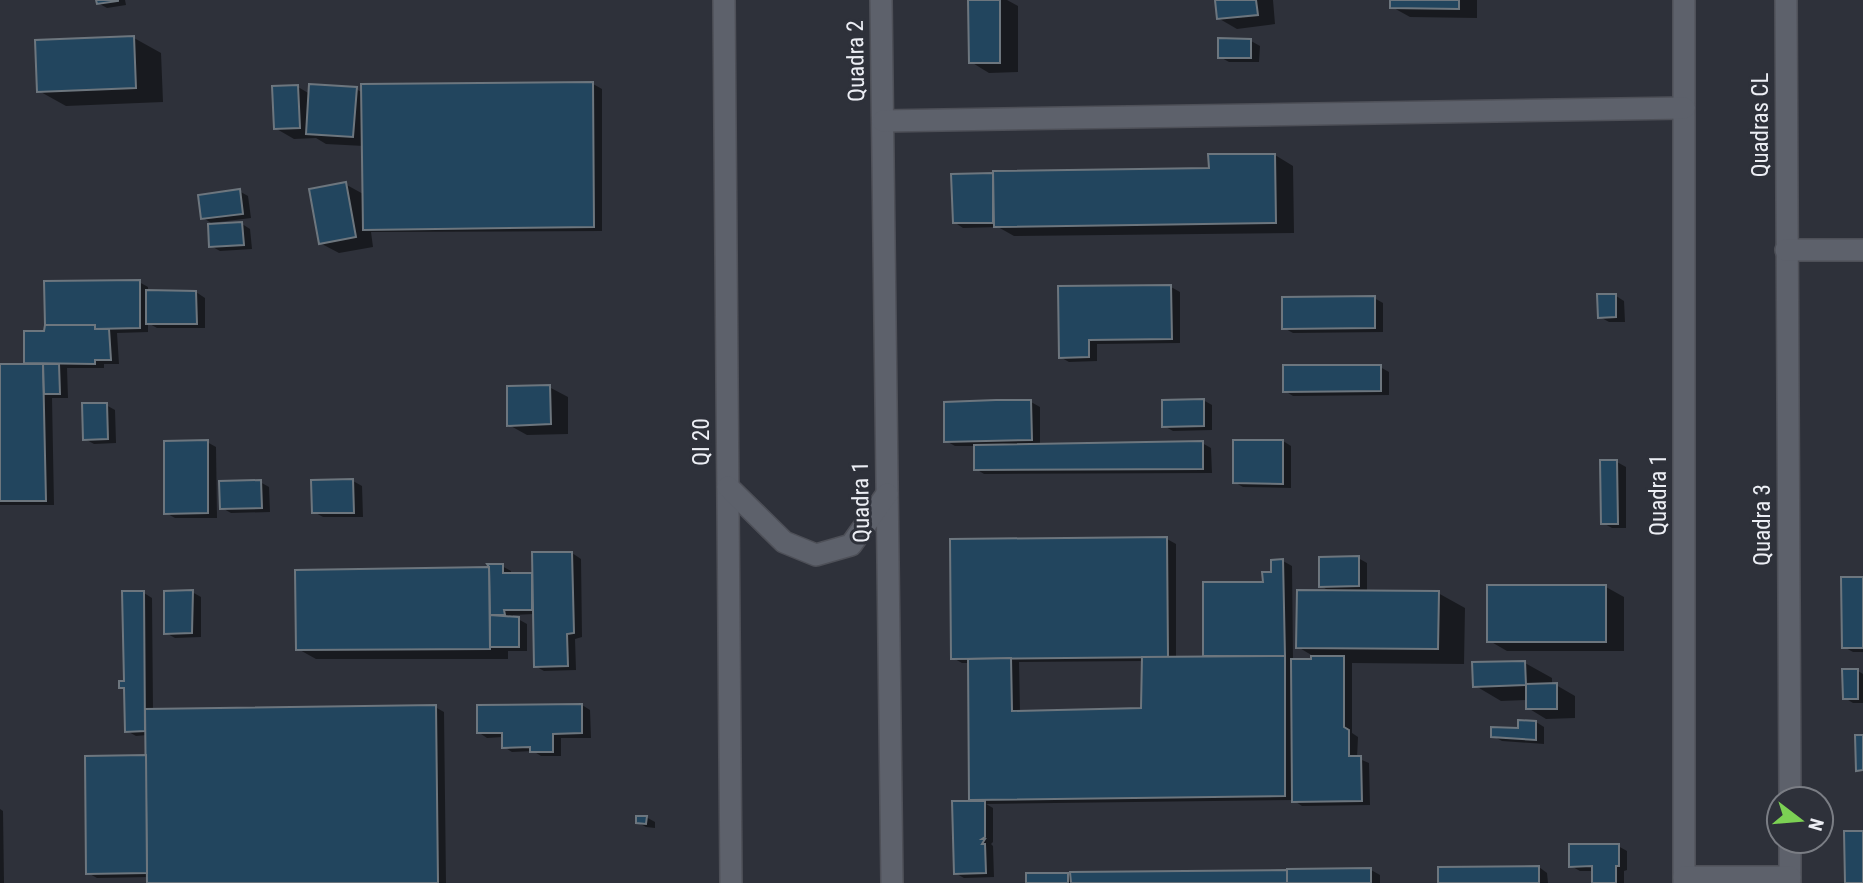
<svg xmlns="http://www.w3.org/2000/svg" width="1863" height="883" viewBox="0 0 1863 883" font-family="'Roboto Condensed',sans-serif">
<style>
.shadow{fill:#0007;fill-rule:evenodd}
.building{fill:#22455e;stroke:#6d767e;stroke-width:2}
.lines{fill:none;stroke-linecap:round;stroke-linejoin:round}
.minor-casing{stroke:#4e5058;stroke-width:24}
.minor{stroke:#5d616b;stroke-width:21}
.labels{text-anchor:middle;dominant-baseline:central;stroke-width:6;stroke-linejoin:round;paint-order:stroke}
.street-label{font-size:23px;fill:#eceef4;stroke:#2e313a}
</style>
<rect width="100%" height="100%" fill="#2e313a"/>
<!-- shadow -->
<g class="shadow">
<path d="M98,0H125L126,5L107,8L98,3Z"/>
<path d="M970,0H1007L1018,6V72L989,73L971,62Z"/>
<path d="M1216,0H1273L1275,24L1237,29L1218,18Z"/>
<path d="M1392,0H1477V18L1410,17L1392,7Z"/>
<path d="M134,38L161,53L163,102L66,106L39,91Z"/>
<path d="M1251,41L1260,46L1259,62H1229L1220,57Z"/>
<path d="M593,84L602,89V231L371,232L373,247L339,253L320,243L345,184L365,195L364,146L326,144L316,138L294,139L275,128L298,87L310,94L356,89L363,93Z"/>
<path d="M1275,155L1293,166L1294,233L1014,236L998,227L963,228L954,222L953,175L1210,170Z"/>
<path d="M239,191L248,196L251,218L211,223L202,217Z"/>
<path d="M242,224L250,229L252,249L220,251L211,246Z"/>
<path d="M139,282L148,287V292H196L205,298V328H157L148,323V332L117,333L119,364H104V368H67L68,398H52L54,505H0V366H33L25,361L46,333Z"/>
<path d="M1171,287L1180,292V343L1097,344V361L1069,362L1060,357Z"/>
<path d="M1616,296L1624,301L1625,322H1609L1600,317Z"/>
<path d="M1374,298L1383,303V332L1293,333L1284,328Z"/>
<path d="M1380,367L1389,372V395L1293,396L1285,391Z"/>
<path d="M549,387L568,397V434L527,435L509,425Z"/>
<path d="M1203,400L1212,405V430L1173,431L1164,426Z"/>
<path d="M1031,402L1040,407V445L1202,443L1211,448L1212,473L984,474L976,469V446H955L946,441Z"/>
<path d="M106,405L115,410L116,443L94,444L85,439Z"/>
<path d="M1283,441L1291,446V488L1243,487L1234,482Z"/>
<path d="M207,442L216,447L217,518H175L166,513Z"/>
<path d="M1617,462L1626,467V528H1612L1603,523Z"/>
<path d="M353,481L362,486L363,517H323L314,512Z"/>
<path d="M260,482L269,487L270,512L231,513L222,508Z"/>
<path d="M1167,539L1176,544V658H1205V584H1264L1273,574V561H1283L1292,566L1293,661H1312L1313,656L1298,647L1331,592L1321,586L1358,558L1367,563V592L1438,593L1465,608L1464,664L1352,663V733L1358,737L1357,758L1369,763L1370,805L1302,806L1293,800L986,804L993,808V842L991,844L993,846L994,877L964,878L955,873L978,803L971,799L970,663H962L953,658ZM1143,661L1142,710L1020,712L1019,662Z"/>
<path d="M572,553L581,559L582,637L575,639L576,670L544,671L535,666L534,614L513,615V619H518L527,624V651H508V659H316L298,649L297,572L491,568L502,566L511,571V575L533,574Z"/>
<path d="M1863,579V652H1853L1844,647Z"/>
<path d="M1606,587L1624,597V651H1507L1488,640Z"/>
<path d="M192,592L201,597V637L175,638L166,633Z"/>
<path d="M144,593L152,598L153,711L435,707L444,712L446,883H149V877L97,878L88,873L147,757V735L136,736L127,731L126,690L121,687L125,683Z"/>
<path d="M1525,663L1552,678V685H1556L1575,696V718L1546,719L1528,708V700L1501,701L1474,685Z"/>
<path d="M1858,671L1863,674V703H1853L1845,698Z"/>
<path d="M582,705L590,710L591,738H561V756H541L533,751L512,752L504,747L503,737L487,738L478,732Z"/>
<path d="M1536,722L1544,727V744L1502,741L1493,736Z"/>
<path d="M0,809L3,811L4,883H0Z"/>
<path d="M646,817L655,822V828L646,827L637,822Z"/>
<path d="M1618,846L1627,851V870L1624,871V883H1594L1593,871H1580L1571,866Z"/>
<path d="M1539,867L1547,873L1548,883H1440Z"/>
<path d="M1371,870L1380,875V883H1027L1068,874L1072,877Z"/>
</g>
<!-- building -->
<g class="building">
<path d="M96,0H118V1L97,4Z"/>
<path d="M968,0H1000V63H969Z"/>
<path d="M1215,0H1256L1258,15L1217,19Z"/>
<path d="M1390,0H1459V9L1390,8Z"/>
<path d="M134,36L136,88L37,92L35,40Z"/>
<path d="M1218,38L1251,39V58H1218Z"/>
<path d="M593,82L594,227L363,230L361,84Z"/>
<path d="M309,84L357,87L353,137L306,134Z"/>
<path d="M298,85L300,128L274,129L272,86Z"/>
<path d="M1208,154H1275L1276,223L994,227L993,171L1209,168Z"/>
<path d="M993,173V223H953L951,174Z"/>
<path d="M346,182L356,237L319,244L309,189Z"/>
<path d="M240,189L243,214L201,219L198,195Z"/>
<path d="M242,222L244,245L209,247L208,224Z"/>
<path d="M140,280V328L95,329V325H45L44,281Z"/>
<path d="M1171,285L1172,339L1089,340V357L1059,358L1058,286Z"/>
<path d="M146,290L196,291L197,324H146Z"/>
<path d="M1597,294H1616V317L1598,318Z"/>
<path d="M1375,296V328L1282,329V297Z"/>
<path d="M45,325H95V329H109L111,360H95V364L24,363V331H44Z"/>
<path d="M0,364H43L46,501H0Z"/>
<path d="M43,364H59L60,394H44Z"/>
<path d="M1283,365H1381V391L1283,392Z"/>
<path d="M550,385L551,424L507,426V386Z"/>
<path d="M1204,399V426L1162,427V400Z"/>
<path d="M996,400H1031L1032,440L944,442V402Z"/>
<path d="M82,403H107L108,439L83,440Z"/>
<path d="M208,440V513L164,514V441Z"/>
<path d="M1233,440H1283V484L1233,483Z"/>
<path d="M1203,441V469L974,470V445Z"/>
<path d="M1600,460H1617L1618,524H1601Z"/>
<path d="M353,479L354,513H312L311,480Z"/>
<path d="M261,480L262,508L220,509L219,481Z"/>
<path d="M1167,537L1168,657L951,659L950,539Z"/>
<path d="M532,552H572L574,633L567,634L568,666L534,667Z"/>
<path d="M1359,556V586L1319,587V557Z"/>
<path d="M1283,559L1285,656H1203V582H1263L1262,572H1271V560Z"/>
<path d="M487,564H503V573H532V610H504L505,615H490L489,567Z"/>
<path d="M489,567L490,649L296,650L295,570Z"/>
<path d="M1841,577H1863V648H1842Z"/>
<rect x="1487" y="585" width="119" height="57"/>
<path d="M193,590L192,633L164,634V591Z"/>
<path d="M1297,590L1439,591L1438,649L1296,648Z"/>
<path d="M122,591H144L145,731L125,732L124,688H119V681H124Z"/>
<path d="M490,615L519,617V647H490Z"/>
<path d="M1285,656V796L969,800L968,659L1011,658L1012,711L1141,708L1142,657Z"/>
<path d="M1311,656H1344V727L1349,730V756H1361L1362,801L1292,802L1291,659H1311Z"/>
<path d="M1525,661L1526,685L1473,687L1472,662Z"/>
<path d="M1842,669H1858V699H1843Z"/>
<path d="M1557,683V709H1526V684Z"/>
<path d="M582,704V733L553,734V752H530V747L502,748V733H477V705Z"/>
<path d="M436,705L438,883H147L145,709Z"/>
<path d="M1518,720L1536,721V740L1491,737V727L1518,728Z"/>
<path d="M1855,735H1863V770L1856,771Z"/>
<path d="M146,755L147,873L86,874L85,756Z"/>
<path d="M952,801H985V837L982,839H985L982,844H985L986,873L954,874Z"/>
<path d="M636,816H647L646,824L636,823Z"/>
<path d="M1844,831H1863V883H1845Z"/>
<path d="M1569,844H1619V866H1616V883H1592V866L1569,867Z"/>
<path d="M1539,866V883H1438V867Z"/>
<path d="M1371,868V883H1287V869Z"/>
<path d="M1287,870V883H1071L1070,872Z"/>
<rect x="1026" y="873" width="42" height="10"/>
</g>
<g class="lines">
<!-- minor casing -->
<g class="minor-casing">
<g id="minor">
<path d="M724,0L731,883"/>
<path d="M881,0L892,883"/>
<path d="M1684,0V883"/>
<path d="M1786,0L1790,799"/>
<path d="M883,121L1684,108"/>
<path d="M1786,250H1863"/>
<path d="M728,487L784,542L816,555L851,545L887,494"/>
<path d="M1790,841V883"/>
<path d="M1684,877H1790"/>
</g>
</g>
<!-- minor -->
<use href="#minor" class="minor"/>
</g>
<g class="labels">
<!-- street labels -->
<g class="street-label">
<text transform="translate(856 61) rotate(-91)">Quadra 2</text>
<text transform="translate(1760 125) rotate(-90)">Quadras CL</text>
<text transform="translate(701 442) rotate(-90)">QI 20</text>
<text transform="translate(1658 495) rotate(-90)">Quadra 1</text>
<text transform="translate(861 502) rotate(-91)">Quadra 1</text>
<text transform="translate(1762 525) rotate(-90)">Quadra 3</text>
</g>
</g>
<!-- north arrow -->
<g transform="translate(1800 820) rotate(106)"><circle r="33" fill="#2e313a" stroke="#7a7d84" stroke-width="2"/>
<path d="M0-5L12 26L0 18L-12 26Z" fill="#7cd154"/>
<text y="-10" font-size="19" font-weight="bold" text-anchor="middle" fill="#eceef4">N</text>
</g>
</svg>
